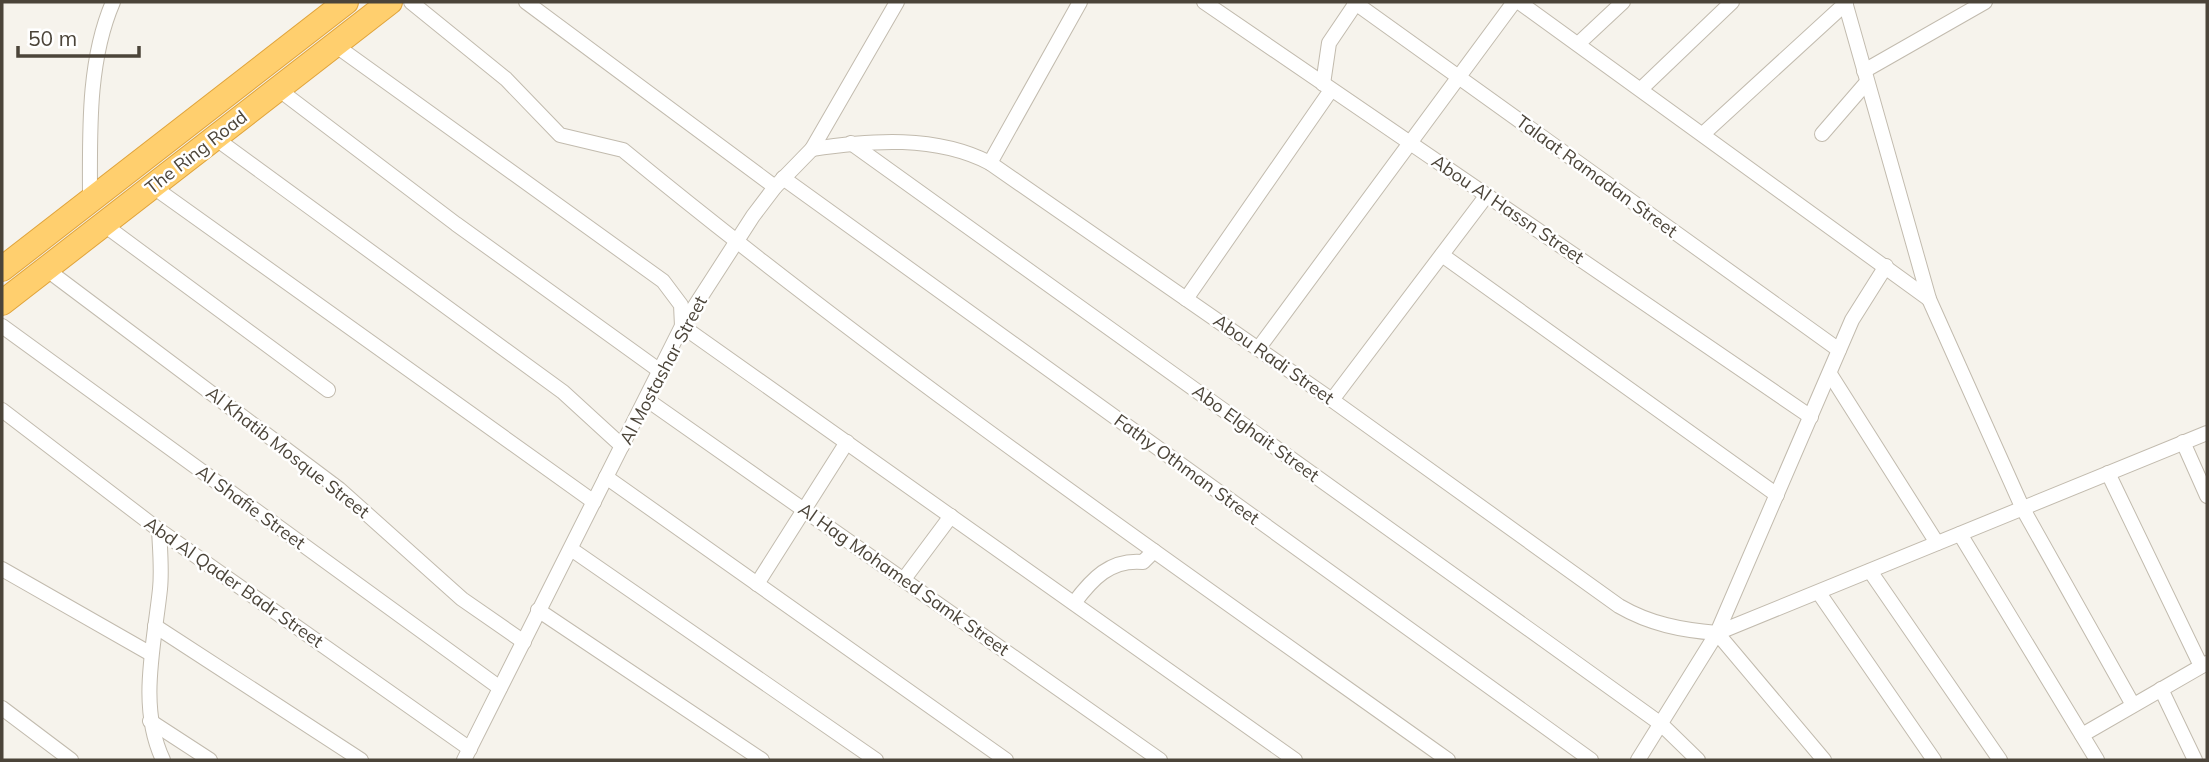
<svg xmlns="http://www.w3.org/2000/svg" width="2209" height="762" viewBox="0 0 2209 762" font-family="Mulish,sans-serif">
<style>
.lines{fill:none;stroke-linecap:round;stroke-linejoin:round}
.street-casing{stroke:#c2bbae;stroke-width:16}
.highway-casing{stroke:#e0a43c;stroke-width:26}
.street{stroke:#fff;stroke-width:14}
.highway{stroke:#ffcf6e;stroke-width:24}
.labels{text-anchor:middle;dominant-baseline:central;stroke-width:5;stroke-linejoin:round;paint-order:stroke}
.street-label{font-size:18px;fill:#4b4439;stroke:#fff}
</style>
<rect width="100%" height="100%" fill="#f6f3ec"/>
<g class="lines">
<!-- street casing -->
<g class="street-casing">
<g id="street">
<path d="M411,2L506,79L560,135L623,150C887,367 1170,562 1448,760"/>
<path d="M526,2L775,187"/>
<path d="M1204,2L1811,417"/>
<path d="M1354,2L1839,350"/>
<path d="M1519,2L1929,299"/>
<path d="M1845,2L1929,299L2023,509L2133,705"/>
<path d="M1578,44L1623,2"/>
<path d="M335,45L663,281L681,305L682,326L1295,760"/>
<path d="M1864,71L1985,2"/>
<path d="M1323,84L1329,43L1356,3"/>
<path d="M278,89L456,224L660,371"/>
<path d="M1641,89L1732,2"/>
<path d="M1703,134L1846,3"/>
<path d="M1822,134L1867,82"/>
<path d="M215,138L563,392L622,446"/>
<path d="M851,143L1661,724L1698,760"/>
<path d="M812,149C871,140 936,135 990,163L1332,400L1619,606C1650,624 1681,630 1717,633L2207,433"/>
<path d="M990,163L1080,2"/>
<path d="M783,178L1591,760"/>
<path d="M152,186L594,502"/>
<path d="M90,199C90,135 87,62 113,2"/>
<path d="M103,224L328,390"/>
<path d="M1442,255L1777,495"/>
<path d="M46,269L339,489L462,599L524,642"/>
<path d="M1186,299L1331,90"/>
<path d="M2,326L500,688"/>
<path d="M1258,349L1514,2"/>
<path d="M1830,374L1937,543"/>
<path d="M646,399L1160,760"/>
<path d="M1332,400L1487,195"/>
<path d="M2,410L159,530L470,749"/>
<path d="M2183,442L2207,496"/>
<path d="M2108,473L2201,666"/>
<path d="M606,477L1006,760"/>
<path d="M159,530C160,549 162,570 160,589C154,646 138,707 163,760"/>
<path d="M1960,534L2097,760"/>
<path d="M571,549L876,760"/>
<path d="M2,569L151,654"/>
<path d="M1870,571L2000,760"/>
<path d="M904,579L951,516"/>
<path d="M757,584L847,442"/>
<path d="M1819,593L1934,760"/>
<path d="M1074,603C1092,579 1110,559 1143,562L1154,551"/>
<path d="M538,610L762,760"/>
<path d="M155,626L361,760"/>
<path d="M1717,633L1824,760"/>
<path d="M2161,689L2195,760"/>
<path d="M2,708L71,760"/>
<path d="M150,721L210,760"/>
<path d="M2082,735L2207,663"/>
<path d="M464,760L682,326L753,216L775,187L812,149L897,2"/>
<path d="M1638,760L1717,633L1852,320L1886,266"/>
</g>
</g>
<!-- highway casing -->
<g class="highway-casing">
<g id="highway">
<path d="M2,269L346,2"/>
<path d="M2,303L390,2"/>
</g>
</g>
<!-- street -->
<use href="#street" class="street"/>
<!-- highway -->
<use href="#highway" class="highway"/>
</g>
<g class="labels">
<!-- street labels -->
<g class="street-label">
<text transform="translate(196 152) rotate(-38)">The Ring Road</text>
<text transform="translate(1597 176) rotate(36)">Talaat Ramadan Street</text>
<text transform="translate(1508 209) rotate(34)">Abou Al Hassn Street</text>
<text transform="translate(1274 359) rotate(35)">Abou Radi Street</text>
<text transform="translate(663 370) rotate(-62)">Al Mostashar Street</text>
<text transform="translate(1256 433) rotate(36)">Abo Elghait Street</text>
<text transform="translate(288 452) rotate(38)">Al Khatib Mosque Street</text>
<text transform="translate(1187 469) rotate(36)">Fathy Othman Street</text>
<text transform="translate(251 507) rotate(36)">Al Shafie Street</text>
<text transform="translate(904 579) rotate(35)">Al Hag Mohamed Samk Street</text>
<text transform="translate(234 582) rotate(35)">Abd Al Qader Badr Street</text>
</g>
</g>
<!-- border -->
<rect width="2209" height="762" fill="none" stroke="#4b4439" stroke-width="7"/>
<!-- scale -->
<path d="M18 46v10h121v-10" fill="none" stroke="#4b4439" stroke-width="3.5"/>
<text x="28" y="46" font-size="21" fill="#4b4439" stroke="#ffffff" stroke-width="5" paint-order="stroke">50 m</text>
</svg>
